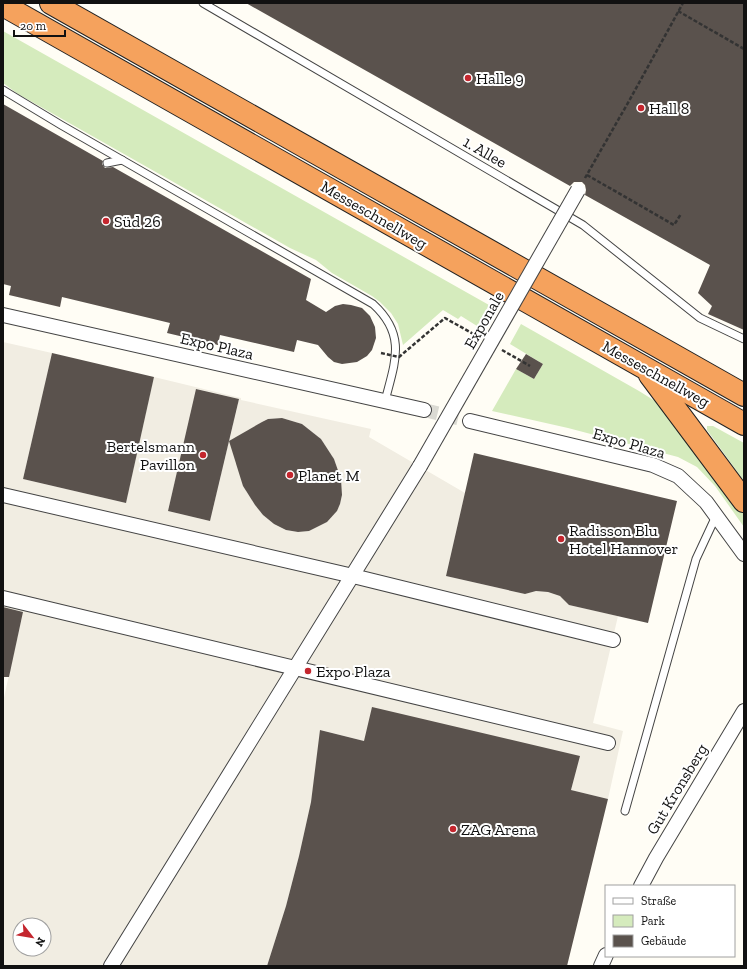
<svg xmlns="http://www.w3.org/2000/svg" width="747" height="969" viewBox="0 0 747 969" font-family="'Zilla Slab',serif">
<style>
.green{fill:#d5ebbd}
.plaza{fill:#f1ede2;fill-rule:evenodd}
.building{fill:#5a524d}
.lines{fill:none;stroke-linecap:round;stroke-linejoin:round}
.street-tunnel{stroke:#dbdad3;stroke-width:14;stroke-dasharray:14 7;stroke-linecap:butt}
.lane-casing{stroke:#444;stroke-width:9}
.street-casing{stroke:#444;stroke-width:16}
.highway-casing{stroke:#222;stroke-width:24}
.path{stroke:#333;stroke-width:2.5;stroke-dasharray:4 2;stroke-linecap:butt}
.lane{stroke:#fff;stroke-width:7}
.street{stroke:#fff;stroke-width:14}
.highway{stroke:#f5a25d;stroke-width:22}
.street-bridge-casing{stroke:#444;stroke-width:16;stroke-linecap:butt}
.path-bridge{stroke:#333;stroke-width:2.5;stroke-dasharray:4 2;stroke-linecap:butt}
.street-bridge{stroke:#fff;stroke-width:14}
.poi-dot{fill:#c4262e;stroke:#fff;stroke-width:1.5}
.labels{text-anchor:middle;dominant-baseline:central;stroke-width:4;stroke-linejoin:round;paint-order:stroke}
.poi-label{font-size:16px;fill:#111;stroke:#fff;text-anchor:start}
.street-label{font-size:16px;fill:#111;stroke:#fff}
</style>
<rect width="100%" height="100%" fill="#fffdf5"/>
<!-- green -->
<g class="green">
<path d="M3,31L489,305L477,326L461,316L458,319L443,310L403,345L398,324L391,313L380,302L372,296L332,273L316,260L290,248L18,94L3,83Z"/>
<path d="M521,324L639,391L655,401L663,409L744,511V527L715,486L697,467L678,457L568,428L492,411L516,369L534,379L543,364L510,344Z"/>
<path d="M707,426H713L744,443V481L707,430Z"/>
</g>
<!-- plaza -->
<path class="plaza" d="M3,342L52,353L23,479L126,503L154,377L241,398V400L371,429L369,437L465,493L446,576L525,594L536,591L548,592L560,596L569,605L618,616L593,723L623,731L608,799L571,790L579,756L364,741L321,730L311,802L299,856L286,906L267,966H3V702L23,612L3,607ZM197,389L239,399L210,521L168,511ZM282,418L302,424L321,439L334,459L341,479L342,495L340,504L337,511L327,522L309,531L298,532L286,530L274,524L263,515L255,505L243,486L250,431L262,422L268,419ZM20,925H44V949H20Z"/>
<!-- building -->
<g class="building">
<path d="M246,3H744V330L708,314L712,306L698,293L710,265L585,195L586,190L585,185L582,182H574L570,186Z"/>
<path d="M3,104L103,161L102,164L105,168L113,167L311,279L306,300L326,312L335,306L343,304L351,305L362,308L370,316L375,327L376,338L372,350L367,356L357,362L342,364L334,362L328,357L318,345L297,340L294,352L220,335L218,345L167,333L170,323L62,297L60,307L9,295L11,286L3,284Z"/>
<path d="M52,353L154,377L126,503L23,479Z"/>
<path d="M526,354L543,364L534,379L516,369Z"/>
<path d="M196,389L239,399L210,521L168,511Z"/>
<path d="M282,418L302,424L321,439L334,459L341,479L342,495L340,504L337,511L327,522L309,531L298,532L286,530L274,524L263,515L255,505L243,486L229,441L262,422L268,419Z"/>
<path d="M474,453L677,501L648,623L569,605L560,596L548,592L536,591L525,594L446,576Z"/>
<path d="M3,607L23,612L9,677H3Z"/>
<path d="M372,707L580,756L571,790L608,799L567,966H267L286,906L299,856L311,802L320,730L364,741Z"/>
</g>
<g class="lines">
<!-- street-tunnel -->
<path class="street-tunnel" d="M424,410L470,421"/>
<!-- lane casing -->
<g class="lane-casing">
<g id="lane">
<path d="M203,3L583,225L700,318L744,339"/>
<path d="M3,90L61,125L373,304C407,335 395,362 385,401"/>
<path d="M107,163L122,160"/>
<path d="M625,811L696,559L716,516"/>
</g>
</g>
<!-- street casing -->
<g class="street-casing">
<g id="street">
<path d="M3,315L424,410"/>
<path d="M470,421L653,465L678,476L706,502L744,554"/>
<path d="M3,495L353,576L613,640"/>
<path d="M3,598L608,743"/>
<path d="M641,886L656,858L744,711"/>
<path d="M111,966L420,466"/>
<path d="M601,966L606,955"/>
</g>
</g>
<!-- highway casing -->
<g class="highway-casing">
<g id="highway">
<path d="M51,3L744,395"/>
<path d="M3,5L744,424"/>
<path d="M650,375L744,501"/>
</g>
</g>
<!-- path -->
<g class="path">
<path d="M678,11L744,49"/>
<path d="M587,175L674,225L681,214"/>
<path d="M585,178L629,101L683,3"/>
</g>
<!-- lane -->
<use href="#lane" class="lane"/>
<!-- street -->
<use href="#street" class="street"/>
<!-- highway -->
<use href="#highway" class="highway"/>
<!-- street-bridge casing -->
<g class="street-bridge-casing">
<path id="street-bridge" d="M420,466L578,190"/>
</g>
<!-- path-bridge -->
<g class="path-bridge">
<path d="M502,350L530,366"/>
<path d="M381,353L399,357L445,318L477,336"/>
</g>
<!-- street-bridge -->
<use href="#street-bridge" class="street-bridge"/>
</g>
<!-- markers -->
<g class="poi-dot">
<circle cx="468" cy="78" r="4"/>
<circle cx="641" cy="108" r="4"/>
<circle cx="106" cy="221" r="4"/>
<circle cx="203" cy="455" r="4"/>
<circle cx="290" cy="475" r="4"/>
<circle cx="561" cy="539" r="4"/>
<circle cx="308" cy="671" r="4"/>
<circle cx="453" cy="829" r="4"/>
</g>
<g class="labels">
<!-- poi labels -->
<g class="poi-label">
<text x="476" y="78">Halle 9</text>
<text x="649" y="108">Hall 8</text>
<text x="114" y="221">Süd 26</text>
<text x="195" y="446" text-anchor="end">Bertelsmann<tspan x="195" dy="18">Pavillon</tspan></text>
<text x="298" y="475">Planet M</text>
<text x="569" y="530">Radisson Blu<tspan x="569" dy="18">Hotel Hannover</tspan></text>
<text x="316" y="671">Expo Plaza</text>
<text x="461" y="829">ZAG Arena</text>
</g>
<!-- street labels -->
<g class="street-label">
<text transform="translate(485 152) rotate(30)">1. Allee</text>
<text transform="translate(374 215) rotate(30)">Messeschnellweg</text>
<text transform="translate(484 320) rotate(-60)">Exponale</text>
<text transform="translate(217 346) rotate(13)">Expo Plaza</text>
<text transform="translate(656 374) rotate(29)">Messeschnellweg</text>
<text transform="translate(629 443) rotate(16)">Expo Plaza</text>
<text transform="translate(677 789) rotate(-59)">Gut Kronsberg</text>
</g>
</g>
<!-- border -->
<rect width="747" height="969" fill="none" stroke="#111111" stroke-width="8"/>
<!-- legend -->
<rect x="605" y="885" width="130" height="72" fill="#ffffff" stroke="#a0a0a0"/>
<rect x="613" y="898" width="20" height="6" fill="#ffffff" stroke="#a0a0a0"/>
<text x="641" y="905" font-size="12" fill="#111111">Straße</text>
<rect x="613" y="915" width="20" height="12" fill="#d5ebbd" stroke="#a0a0a0"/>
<text x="641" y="925" font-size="12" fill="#111111">Park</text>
<rect x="613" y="935" width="20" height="12" fill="#5a524d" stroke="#a0a0a0"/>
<text x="641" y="945" font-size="12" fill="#111111">Gebäude</text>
<!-- north arrow -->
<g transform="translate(32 937) rotate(121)"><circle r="19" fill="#ffffff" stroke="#a0a0a0"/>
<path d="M0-3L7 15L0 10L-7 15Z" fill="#c4262e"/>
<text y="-6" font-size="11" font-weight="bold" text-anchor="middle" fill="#111111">N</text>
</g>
<!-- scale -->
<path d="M14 30v6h51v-6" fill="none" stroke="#111111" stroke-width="2"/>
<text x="20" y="30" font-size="12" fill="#111111" stroke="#ffffff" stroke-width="3" paint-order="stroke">20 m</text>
</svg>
